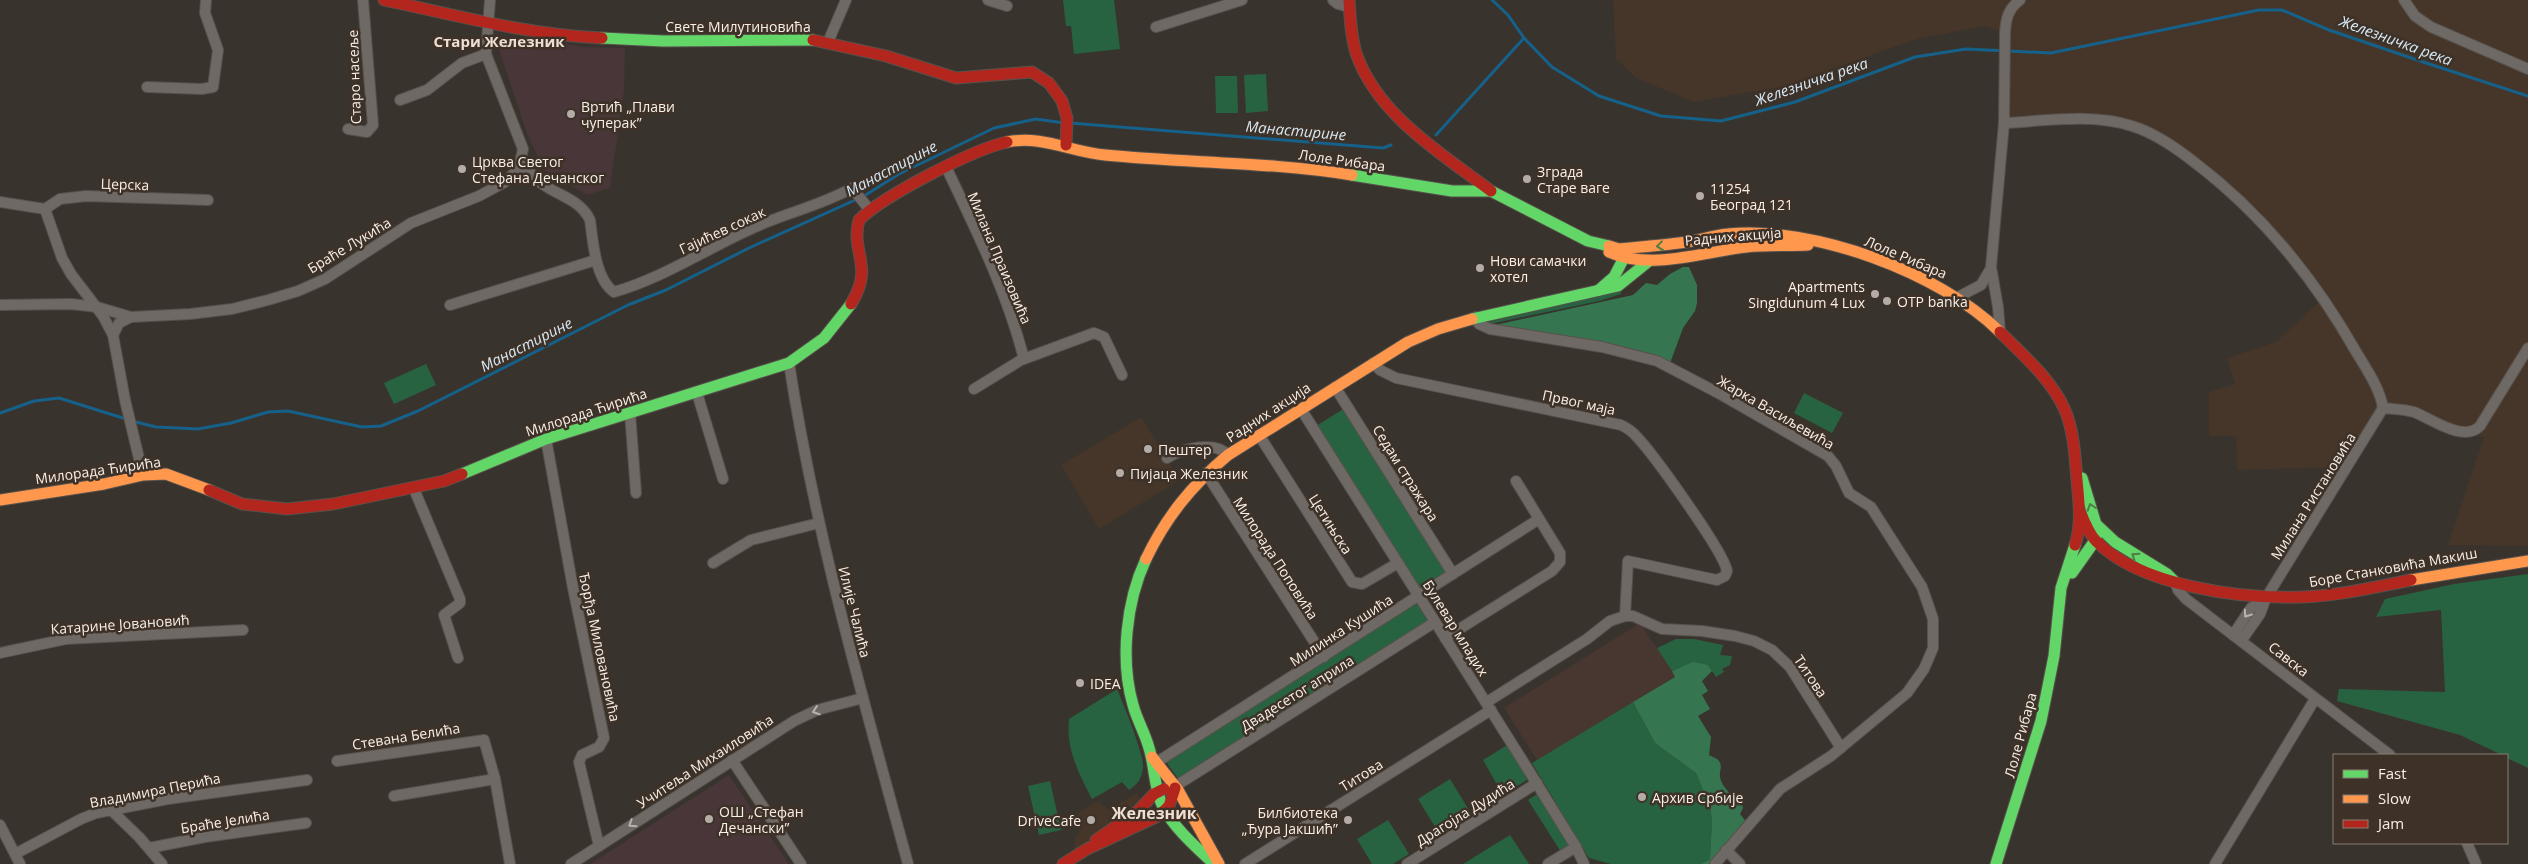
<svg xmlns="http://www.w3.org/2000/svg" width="2528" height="864" viewBox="0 0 2528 864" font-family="'Open Sans',sans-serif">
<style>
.built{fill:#453629}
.education{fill:#483638}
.medical{fill:#483631}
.green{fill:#286341}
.forest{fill:#357650}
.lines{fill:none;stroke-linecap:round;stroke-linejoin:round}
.stream{stroke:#15618a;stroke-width:3}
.street-casing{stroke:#57514c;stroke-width:12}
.fast-casing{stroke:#57514c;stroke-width:13}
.slow-casing{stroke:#57514c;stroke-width:13}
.jam-casing{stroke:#57514c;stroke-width:13}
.street{stroke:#6f6965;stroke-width:10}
.fast{stroke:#63d668;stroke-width:11}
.slow{stroke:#ff974d;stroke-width:11}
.jam{stroke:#b3261e;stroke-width:11}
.oneway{stroke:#4f7c45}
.oneway2{stroke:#bab3ad}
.poi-dot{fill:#b4ada7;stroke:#3e3228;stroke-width:2}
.labels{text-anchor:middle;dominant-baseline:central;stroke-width:5;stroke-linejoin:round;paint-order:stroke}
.street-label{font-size:14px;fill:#f7efe8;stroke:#3e3228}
.poi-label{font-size:14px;fill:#f7efe8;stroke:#3e3228;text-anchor:start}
.water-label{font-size:15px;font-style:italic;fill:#d5e8f5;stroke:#3e3228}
.neighbourhood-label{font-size:15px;font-weight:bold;fill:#efdfd2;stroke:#3e3228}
.quarter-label{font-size:16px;font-weight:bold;fill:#efdfd2;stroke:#3e3228}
</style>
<rect width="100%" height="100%" fill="#39332d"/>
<!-- built -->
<g class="built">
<path d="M1613,0H2528V546L2448,545L2484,437L2461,432L2413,412L2383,408L2346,467L2237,470L2236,436H2209V392L2235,384L2227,358L2276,342L2323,298L2263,224L2157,136L2099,120L2004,123V33L1985,26L1917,39L1780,87L1694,102L1636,78L1616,59Z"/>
<path d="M1141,417L1180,480L1099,529L1061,465Z"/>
<path d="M1137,793L1142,801L1074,852L1075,838L1082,828L1078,813L1098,801L1108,810Z"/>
</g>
<!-- education -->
<g class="education">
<path d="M525,37L584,47L625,48L624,91L610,188L587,195L544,170L528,136L499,50L509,39Z"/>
<path d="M729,775L789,864H590Z"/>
</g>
<!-- medical -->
<path class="medical" d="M1640,623L1676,676L1537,760L1504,708Z"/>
<!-- green -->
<g class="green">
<path d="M1063,0H1114L1120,49L1074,54L1071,26H1066Z"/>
<path d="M1266,74L1268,111L1246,113L1244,75Z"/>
<path d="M1215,76H1237L1238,113H1216Z"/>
<path d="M1620,291L1621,294L1599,301L1485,325L1484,323Z"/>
<path d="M426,364L436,385L394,404L384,383Z"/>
<path d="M1804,393L1843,413L1832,433L1794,413Z"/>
<path d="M1345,408L1450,573L1422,591L1316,426Z"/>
<path d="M2528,574V768L2507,758V755H2502L2460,735L2337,701L2339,689L2445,692L2441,610L2376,617L2385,599L2454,584Z"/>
<path d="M1416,602L1428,622L1179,780L1165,760Z"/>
<path d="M1676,639H1694L1723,645L1720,655L1732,656L1730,665L1722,669L1724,672L1716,677L1708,665L1681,667L1672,671L1657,648Z"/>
<path d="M1117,689C1123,703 1145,756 1143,768C1142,778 1137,785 1129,790L1122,782L1092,799C1078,772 1066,749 1069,719Z"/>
<path d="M1633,702L1655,743L1696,773L1710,807L1712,820L1710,859L1701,864H1611L1589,858L1532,763Z"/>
<path d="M1509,744L1530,778L1503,795L1483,760Z"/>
<path d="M1450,779L1472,815L1440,835L1418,799Z"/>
<path d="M1050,781L1061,830L1039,835L1028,786Z"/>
<path d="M1539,793L1572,845L1561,852L1528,800Z"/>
<path d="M1388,820L1409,854L1393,864H1372L1357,839Z"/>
<path d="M1510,835L1529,864H1463Z"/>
</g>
<!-- forest -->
<g class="forest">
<path d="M1683,267H1689L1697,285V303L1695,311L1683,328L1669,366L1486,327L1633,295L1646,283L1657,285L1670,274Z"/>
<path d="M1693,662L1708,665L1712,671L1702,681L1708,691L1702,695L1710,709L1698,716L1711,737L1709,755C1712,757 1717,758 1719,761C1723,766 1719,772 1720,777C1722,788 1731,792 1734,801L1741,802L1743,808L1740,814L1748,824L1715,864H1701L1710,859L1712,820L1710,807L1696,773L1655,743L1633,702L1675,677L1672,671Z"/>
</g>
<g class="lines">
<!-- stream -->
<g class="stream">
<path d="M1492,0L1508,15L1524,38L1552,67L1599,96L1661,116L1721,121L1795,102L1915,57L1966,49L2051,53L2259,10H2282L2329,30L2423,62L2528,96"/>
<path d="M1070,123L1383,148L1391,145"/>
<path d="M1436,135L1524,38"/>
<path d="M0,413L34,401L59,398L126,419"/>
<path d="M132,421L156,427L198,429L231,423L268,412L288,411L362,427L381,426L418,411L628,305L666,290L749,248L864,196L899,174L994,128L1036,119L1064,123"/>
</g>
<!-- street casing -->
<g class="street-casing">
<g id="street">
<path d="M988,0L1007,6"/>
<path d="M1333,0L1338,4L1349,7"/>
<path d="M2404,0L2415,16L2431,27L2528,69"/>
<path d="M1156,27L1242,0"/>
<path d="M828,42L846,0"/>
<path d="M147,87L202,89L213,87L218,50L205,13L206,0"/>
<path d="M400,100L427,90L462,63L486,54"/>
<path d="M2004,123C2045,121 2092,113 2132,126C2155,133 2175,147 2194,162C2260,212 2314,278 2355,350C2365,367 2380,388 2383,408"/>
<path d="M348,129L367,132L373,125L363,0"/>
<path d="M520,164C528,169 533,177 541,183C558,196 580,199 590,220C593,241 595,279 614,292C663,278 706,249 753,228C785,213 820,206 852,188L869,209"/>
<path d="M947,169C976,230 1007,292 1024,359"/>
<path d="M0,202L45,209L62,258L71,274L103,316L113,335L125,400L143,475"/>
<path d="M45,209L60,199L86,196L208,200"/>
<path d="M1958,297L1981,285L1991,268"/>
<path d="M0,305L71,304L97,307L131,317L190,314L232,309L268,300L298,291L325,279L411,223L479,196L505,182L519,168L523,149L486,54L490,0"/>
<path d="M450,305L596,260"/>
<path d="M1476,317L1479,324L1490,329L1602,347L1657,361L1720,394L1828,456L1836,466L1849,493L1871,507L1922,587L1933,619V648L1924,669L1907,693L1831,756L1780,789L1715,864"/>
<path d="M2000,332L1998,307L1991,267L2004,123L2005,33C2006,18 2008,9 2020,0"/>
<path d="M113,335L119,323L131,317"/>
<path d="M789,363C815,533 863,698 908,864"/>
<path d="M1373,363L1380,370L1396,378L1621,425C1627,428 1632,431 1636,436C1652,452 1724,552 1727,571L1725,576L1717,580L1628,561L1625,616"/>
<path d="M1335,387L1453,574"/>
<path d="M974,389L1021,360L1094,333L1104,337L1122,375"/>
<path d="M697,393L723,479"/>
<path d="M2383,408C2393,409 2404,409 2414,412C2432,419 2464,443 2480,426L2528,348"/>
<path d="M1301,409L1529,771L1576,847L1584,864"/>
<path d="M630,413L636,493"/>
<path d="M1259,435L1352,582L1362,584L1398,563"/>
<path d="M546,439L573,588L604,738L599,747L582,755L579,762L599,846"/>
<path d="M1167,458C1181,449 1215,440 1228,455"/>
<path d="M1206,473L1324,657"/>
<path d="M414,489L460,599V603L444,615L458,658"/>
<path d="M713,563L751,540L819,523"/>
<path d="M2175,582L2178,590L2186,599L2390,755"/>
<path d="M2233,635L2251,608L2266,598"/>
<path d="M1445,638L1552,571L1560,562V553L1516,481"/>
<path d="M2241,641L2260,614L2266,598L2383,408"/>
<path d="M0,653L66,639L243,630"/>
<path d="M1487,702L1587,639L1610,621L1625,616H1633L1662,629L1702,631L1735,636L1754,641L1772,650L1790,667L1841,748"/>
<path d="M732,760L801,864"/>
<path d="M337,761L484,740L495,779L510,864"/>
<path d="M1157,762L1539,519"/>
<path d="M1174,787L1435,622"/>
<path d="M394,796L495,779"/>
<path d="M111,810L139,837L162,864"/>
<path d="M0,825L20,864"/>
<path d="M2467,843L2476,864"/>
<path d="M149,848L205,837L306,823"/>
<path d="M1726,850L1740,864"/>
<path d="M15,854L81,819L96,813L168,799L307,780"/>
<path d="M571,864L794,721L817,710L863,698"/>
<path d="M1245,864L1491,710"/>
<path d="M1407,864L1537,783"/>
<path d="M1548,864L1576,847"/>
<path d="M2215,864L2315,699"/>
</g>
</g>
<!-- fast casing -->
<g class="fast-casing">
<g id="fast">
<path d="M602,38L663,41L813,40"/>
<path d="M1352,175L1452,191H1491L1588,241L1609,246"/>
<path d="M1599,290L1614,277L1628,250"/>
<path d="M1472,319L1618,286L1649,261"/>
<path d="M462,474L546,439L789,363L824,338L851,304"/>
<path d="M2092,525L2098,526L2115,542L2167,574L2174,581"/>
<path d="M1146,559C1126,602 1120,660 1133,705C1137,720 1145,733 1149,748C1155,767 1154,789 1163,807C1175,829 1196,847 1214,864"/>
<path d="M2072,573L2094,542L2098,531L2082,478"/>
<path d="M1996,864L2041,721L2054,656L2061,588L2075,545"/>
</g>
</g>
<!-- slow casing -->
<g class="slow-casing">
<g id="slow">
<path d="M1007,142C1042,135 1071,152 1105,155C1187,163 1270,162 1352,175"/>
<path d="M1609,246L1619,249C1642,247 1665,245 1687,242C1701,240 1714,235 1728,234C1813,226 1939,272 2000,332"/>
<path d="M1609,252C1651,271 1703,252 1746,247C1767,245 1787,246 1808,245"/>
<path d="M0,500L104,484L143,475L166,474L209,490"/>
<path d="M1146,559C1166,517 1192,485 1228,455L1408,342L1438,329L1472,319"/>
<path d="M2411,580L2528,561"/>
<path d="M1152,757L1178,790L1219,864"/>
</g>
</g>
<!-- jam casing -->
<g class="jam-casing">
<g id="jam">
<path d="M384,0C456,15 528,35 602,38"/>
<path d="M1349,0C1350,18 1351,36 1356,53C1377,115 1442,154 1491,191"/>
<path d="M813,40L886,56L956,78L1032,72L1049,83L1062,101L1067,118L1066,145"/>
<path d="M851,304C875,265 850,253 859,220C883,196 974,149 1007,142"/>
<path d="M2000,332C2023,355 2050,378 2064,408C2074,430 2075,457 2077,480C2079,502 2082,524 2075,545"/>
<path d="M209,490L242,504L287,509L333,504L444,481L462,474"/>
<path d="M2081,514C2085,522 2089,534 2096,541C2140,586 2240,599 2301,597C2338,596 2374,587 2411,580"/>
<path d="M1096,840L1138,811L1154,794L1164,789"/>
<path d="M1063,864L1087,849L1160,815L1169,806L1175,788"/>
</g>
</g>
<!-- street -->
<use href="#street" class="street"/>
<!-- fast -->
<use href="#fast" class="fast"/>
<!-- slow -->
<use href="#slow" class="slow"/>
<!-- jam -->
<use href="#jam" class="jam"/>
</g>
<!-- one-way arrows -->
<defs><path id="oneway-chevron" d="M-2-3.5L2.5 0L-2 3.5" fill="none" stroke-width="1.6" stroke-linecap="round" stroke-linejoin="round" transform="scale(1.25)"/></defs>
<g class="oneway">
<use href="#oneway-chevron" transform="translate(1660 246) rotate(173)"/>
<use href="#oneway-chevron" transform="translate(2091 507) rotate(-108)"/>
<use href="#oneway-chevron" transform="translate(2135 556) rotate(-147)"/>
</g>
<g class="oneway2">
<use href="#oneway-chevron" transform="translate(2247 614) rotate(125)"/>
<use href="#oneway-chevron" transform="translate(816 711) rotate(161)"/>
<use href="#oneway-chevron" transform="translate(632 824) rotate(147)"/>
</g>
<!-- markers -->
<g class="poi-dot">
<circle cx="571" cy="114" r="5"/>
<circle cx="462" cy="169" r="5"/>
<circle cx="1527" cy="179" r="5"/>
<circle cx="1700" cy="196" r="5"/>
<circle cx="1480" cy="268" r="5"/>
<circle cx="1875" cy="294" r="5"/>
<circle cx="1887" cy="301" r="5"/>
<circle cx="1148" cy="449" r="5"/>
<circle cx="1120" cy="473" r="5"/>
<circle cx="1080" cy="683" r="5"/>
<circle cx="1642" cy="797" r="5"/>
<circle cx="709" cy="819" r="5"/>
<circle cx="1091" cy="820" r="5"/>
<circle cx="1348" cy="820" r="5"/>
</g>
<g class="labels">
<!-- street labels -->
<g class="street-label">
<text x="738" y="26">Свете Милутиновића</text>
<text transform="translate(354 77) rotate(-92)">Старо насеље</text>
<text transform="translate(1342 160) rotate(8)">Лоле Рибара</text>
<text transform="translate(125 184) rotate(2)">Церска</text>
<text transform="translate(722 230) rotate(-25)">Гајићев сокак</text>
<text transform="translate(1733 236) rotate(-5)">Радних акција</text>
<text transform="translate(349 245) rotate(-31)">Браће Лукића</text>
<text transform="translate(1906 257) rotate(23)">Лоле Рибара</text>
<text transform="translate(1000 258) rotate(67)">Милана Праизовића</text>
<text transform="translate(1579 402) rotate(12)">Првог маја</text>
<text transform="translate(586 412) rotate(-18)">Милорада Ћирића</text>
<text transform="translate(1268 412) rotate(-33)">Радних акција</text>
<text transform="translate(1776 412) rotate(30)">Жарка Васиљевића</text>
<text transform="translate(98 470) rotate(-8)">Милорада Ћирића</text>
<text transform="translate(1406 473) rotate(58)">Седам стражара</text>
<text transform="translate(2313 496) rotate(-58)">Милана Ристановића</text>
<text transform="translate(1331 524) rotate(58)">Цетињска</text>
<text transform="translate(1276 558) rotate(57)">Милорада Поповића</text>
<text transform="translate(2393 567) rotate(-10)">Боре Станковића Макиш</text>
<text transform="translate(855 612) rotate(76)">Илије Чалића</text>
<text transform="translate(120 624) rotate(-4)">Катарине Јовановић</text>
<text transform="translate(1456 628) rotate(58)">Булевар младих</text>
<text transform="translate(1341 630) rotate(-33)">Милинка Кушића</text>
<text transform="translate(600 647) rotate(78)">Ђорђа Миловановића</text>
<text transform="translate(2289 659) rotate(38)">Савска</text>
<text transform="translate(1811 676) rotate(56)">Титова</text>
<text transform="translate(1297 693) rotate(-32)">Двадесетог априла</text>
<text transform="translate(2020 735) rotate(-75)">Лоле Рибара</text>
<text transform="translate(406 736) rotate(-9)">Стевана Белића</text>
<text transform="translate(705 761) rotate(-33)">Учитеља Михаиловића</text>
<text transform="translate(1361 775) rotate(-32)">Титова</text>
<text transform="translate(155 790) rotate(-11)">Владимира Перића</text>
<text transform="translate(1465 812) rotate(-32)">Драгојла Дудића</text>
<text transform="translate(225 821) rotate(-9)">Браће Јелића</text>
</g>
<!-- poi labels -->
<g class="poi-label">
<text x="581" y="106">Вртић „Плави<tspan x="581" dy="16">чуперак”</tspan></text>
<text x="472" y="161">Црква Светог<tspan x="472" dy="16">Стефана Дечанског</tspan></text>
<text x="1537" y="171">Зграда<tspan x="1537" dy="16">Старе ваге</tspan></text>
<text x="1710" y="188">11254<tspan x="1710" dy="16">Београд 121</tspan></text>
<text x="1490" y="260">Нови самачки<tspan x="1490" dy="16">хотел</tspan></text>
<text x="1865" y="286" text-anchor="end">Apartments<tspan x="1865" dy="16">Singidunum 4 Lux</tspan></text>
<text x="1897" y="301">OTP banka</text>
<text x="1158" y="449">Пештер</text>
<text x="1130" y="473">Пијаца Железник</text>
<text x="1090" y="683">IDEA</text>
<text x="1652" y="797">Архив Србије</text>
<text x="719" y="811">ОШ „Стефан<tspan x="719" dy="16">Дечански”</tspan></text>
<text x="1338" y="812" text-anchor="end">Билбиотека<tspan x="1338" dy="16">„Ђура Јакшић”</tspan></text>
<text x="1081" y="820" text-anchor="end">DriveCafe</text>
</g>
<!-- water labels -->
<g class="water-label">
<text transform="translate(2396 40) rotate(20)">Железничка река</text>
<text transform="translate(1811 81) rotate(-19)">Железничка река</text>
<text transform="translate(1296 130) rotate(5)">Манастирине</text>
<text transform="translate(891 168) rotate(-28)">Манастирине</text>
<text transform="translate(526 344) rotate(-27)">Манастирине</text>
</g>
<!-- neighbourhood labels -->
<g class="neighbourhood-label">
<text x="499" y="41">Стари Железник</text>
</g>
<!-- quarter labels -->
<g class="quarter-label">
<text x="1154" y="813">Железник</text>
</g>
</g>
<!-- legend -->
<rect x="2333" y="754" width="175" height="90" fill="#3e3228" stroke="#887e75"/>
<rect x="2343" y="770" width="25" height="8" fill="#63d668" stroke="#887e75"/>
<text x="2378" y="779" font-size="15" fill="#f7efe8">Fast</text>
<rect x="2343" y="795" width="25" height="8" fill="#ff974d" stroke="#887e75"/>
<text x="2378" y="804" font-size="15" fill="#f7efe8">Slow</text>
<rect x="2343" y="820" width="25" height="8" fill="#b3261e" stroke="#887e75"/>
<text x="2378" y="829" font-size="15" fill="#f7efe8">Jam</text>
</svg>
